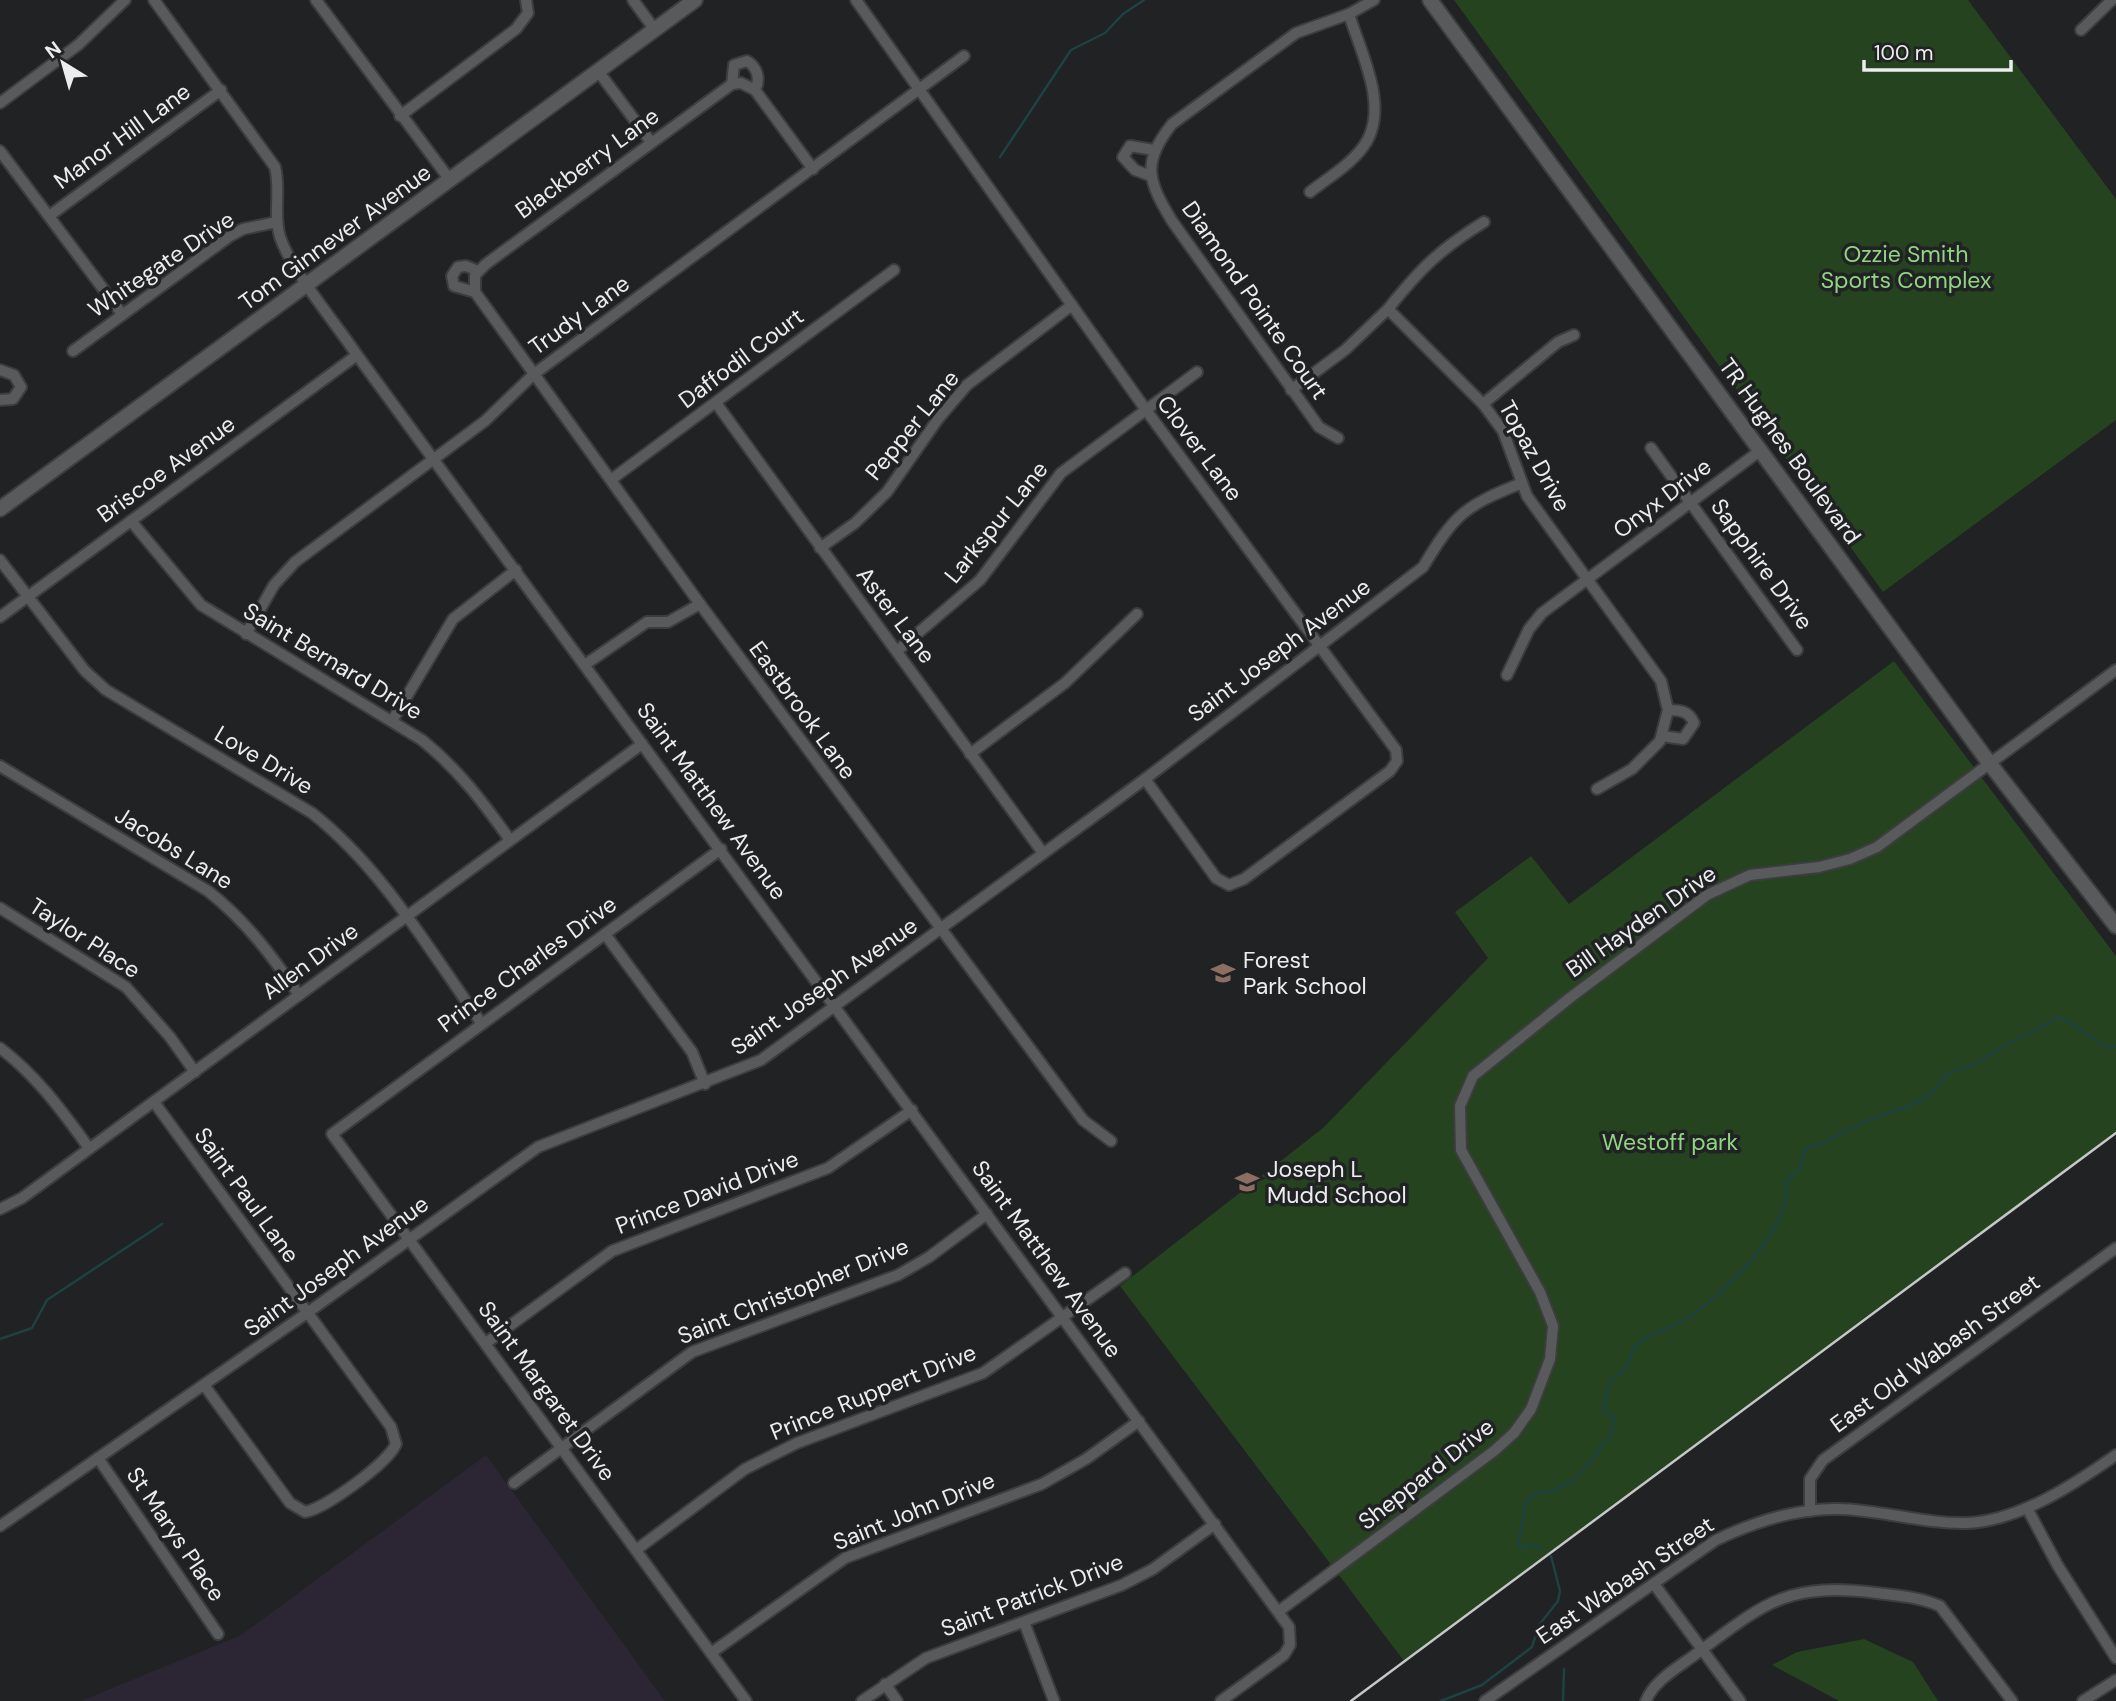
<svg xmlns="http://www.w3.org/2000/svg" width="2116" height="1701" viewBox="0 0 2116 1701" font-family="'DM Sans',sans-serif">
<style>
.education{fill:#2c2534}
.green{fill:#25431f}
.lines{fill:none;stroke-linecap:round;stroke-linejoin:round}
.stream{stroke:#1e4242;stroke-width:2.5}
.street-casing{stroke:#3c3d3e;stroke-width:14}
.secondary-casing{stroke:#3c3d3e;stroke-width:18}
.street{stroke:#585a5c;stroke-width:10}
.secondary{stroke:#585a5c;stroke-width:14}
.rail{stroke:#c6c7c8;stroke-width:2.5}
.labels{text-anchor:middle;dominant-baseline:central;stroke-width:7;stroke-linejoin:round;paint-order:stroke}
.street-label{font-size:23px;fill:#ecedee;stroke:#202223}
.park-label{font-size:23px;fill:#91d582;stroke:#202223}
.poi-label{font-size:23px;fill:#ecedee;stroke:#202223;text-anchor:start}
</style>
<rect width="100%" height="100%" fill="#202223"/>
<!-- education -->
<path class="education" d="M486,1455L665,1701H81L241,1635Z"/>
<!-- green -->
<g class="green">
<path d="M1454,0H1968L2116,199V420L1883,592Z"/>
<path d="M1894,661L2116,956V1133L1404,1661L1120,1286L1323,1128L1488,958L1455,912L1531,856L1569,904Z"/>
<path d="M1864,1639L1913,1662L1938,1701H1839L1772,1665L1797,1652Z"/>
</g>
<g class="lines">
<!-- stream -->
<g class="stream">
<path d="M1000,157L1071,50L1105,33L1123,14L1144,0"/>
<path d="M0,1339L32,1328L47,1300L162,1224"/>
<path d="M1541,1549L1537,1546L1518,1547L1526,1501L1536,1493L1552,1491L1575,1480L1612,1433L1614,1417L1604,1411C1605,1401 1606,1389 1612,1380C1616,1375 1623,1372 1627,1365C1630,1360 1631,1351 1635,1346C1643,1337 1675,1326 1687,1318C1721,1297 1795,1225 1786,1182L1799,1169L1805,1149C1826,1143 1837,1136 1855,1126C1895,1106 1919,1114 1948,1073C1980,1065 1986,1055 2013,1041C2028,1033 2043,1028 2058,1017C2078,1025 2091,1040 2111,1048L2116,1046"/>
<path d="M1540,1626L1553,1631"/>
<path d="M1441,1701L1482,1685L1532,1647L1539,1625L1558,1601L1560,1591L1551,1556"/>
<path d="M1563,1701L1564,1669"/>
</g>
<!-- street casing -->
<g class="street-casing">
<g id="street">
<path d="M154,0L275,167C281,190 273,214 280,237C292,272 335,322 357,355L1289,1627L1290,1645L1284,1655L1221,1701"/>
<path d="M316,0L450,180"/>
<path d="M633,0L655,30"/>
<path d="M856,0L1146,410L1396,750L1397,761L1390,771L1244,879L1229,885L1216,878L1145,779"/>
<path d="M2081,30L2112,0"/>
<path d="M598,71L651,142"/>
<path d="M732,84L734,65L747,61C757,67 761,79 755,90"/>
<path d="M0,103L78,45L125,0"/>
<path d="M400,116L516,29L528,13L526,0"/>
<path d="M0,151L122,314"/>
<path d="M813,169L755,90L741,83L732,84L486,264L475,275V292L700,604L1083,1120L1111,1141"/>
<path d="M1151,176L1135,170L1123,157L1130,146L1154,150"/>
<path d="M1310,192C1329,177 1355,162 1367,141C1388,103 1360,51 1349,14"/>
<path d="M49,216L221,90"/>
<path d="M475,292L454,286L452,276L458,267L466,266L478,271"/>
<path d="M1388,309C1420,269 1440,249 1484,222"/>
<path d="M73,351L230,236L243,229L277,222"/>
<path d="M0,370L14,375L21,387L13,399L0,400"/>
<path d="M1291,390L1345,350L1388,309L1483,404L1503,431L1527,496L1661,681L1668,710L1660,741L1632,769L1597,789"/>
<path d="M716,403L1043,853"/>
<path d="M1483,404L1558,342L1574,335"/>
<path d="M1338,438L1319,427L1172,221C1148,181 1141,163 1172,124L1296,33L1349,14L1374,0"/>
<path d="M1651,448L1797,650"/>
<path d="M612,479L894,270"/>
<path d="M131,521L201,605L422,740C458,769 483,802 510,840"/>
<path d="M820,548L855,523L887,492L938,419L967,385L1072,305"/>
<path d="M0,560L85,671L106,690L312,813C383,869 430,951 482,1024"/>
<path d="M0,617L357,355"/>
<path d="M246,634L274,585L295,562L485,421L534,374L964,56"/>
<path d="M897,651L980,580L1061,473L1197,372"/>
<path d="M586,664L647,622H668L700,604"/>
<path d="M1507,675L1529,629L1542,613L1761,450"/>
<path d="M392,721L453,619L516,570"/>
<path d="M1662,736L1683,739L1694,723C1689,711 1680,710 1668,710"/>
<path d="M970,754L1065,683L1137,614"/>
<path d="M0,766L208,891C246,921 272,956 299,995"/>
<path d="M721,849L332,1134L746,1701"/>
<path d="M0,908L126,987L170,1037L195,1072"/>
<path d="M605,934L692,1052L705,1084"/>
<path d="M0,1048C37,1076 62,1111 89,1148"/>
<path d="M154,1102L391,1427L396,1444C388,1463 326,1508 305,1512L290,1503L204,1385"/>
<path d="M0,1209L22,1198L642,744"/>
<path d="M486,1343L612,1251L828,1168L912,1110"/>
<path d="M98,1458L218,1634"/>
<path d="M514,1483L692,1352L898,1275L929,1257L987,1214"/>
<path d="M2027,1508L2058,1566L2116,1658"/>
<path d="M1810,1511V1479L1823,1460L2116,1248"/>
<path d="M0,1526L307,1313L538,1147L761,1060L1145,779L1423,567C1455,514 1464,506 1522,483"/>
<path d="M636,1550L745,1469L797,1443L983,1373L1125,1273"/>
<path d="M1654,1584L1740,1701"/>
<path d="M1279,1611L1494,1451L1514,1433L1531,1409L1550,1359L1553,1326L1540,1292L1461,1150L1460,1106L1473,1076L1571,997L1707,895L1750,875L1819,867L1850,859L1877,847L2116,670"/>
<path d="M1024,1622L1054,1701"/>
<path d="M711,1653L845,1558L1042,1484L1086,1459L1139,1421"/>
<path d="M885,1684L897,1701"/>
<path d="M862,1701L926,1658L1122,1585L1153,1569L1215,1524"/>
<path d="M1485,1701L1716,1540C1754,1522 1796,1508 1839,1509C1882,1510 1924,1524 1967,1523C2019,1521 2075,1484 2116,1455"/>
<path d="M1646,1701C1654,1680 1679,1667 1696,1654C1766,1602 1787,1582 1877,1593C1899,1596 1920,1597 1940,1606L2012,1701"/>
<path d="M2083,1701L2116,1680"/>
</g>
</g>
<!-- secondary casing -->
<g class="secondary-casing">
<g id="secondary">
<path d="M1430,0L1990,764L2116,926"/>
<path d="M0,509L695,0"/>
</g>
</g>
<!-- street -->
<use href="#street" class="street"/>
<!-- secondary -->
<use href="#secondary" class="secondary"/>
<!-- rail -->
<path class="rail" d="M1351,1701L2116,1133"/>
</g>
<!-- icons -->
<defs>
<g id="school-bare" transform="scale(1.89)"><path d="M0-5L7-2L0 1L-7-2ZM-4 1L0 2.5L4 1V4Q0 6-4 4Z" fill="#8d6e63" stroke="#202223" stroke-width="2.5" paint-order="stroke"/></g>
</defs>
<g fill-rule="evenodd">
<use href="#school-bare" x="1223" y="973"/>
<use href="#school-bare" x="1247" y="1182"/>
</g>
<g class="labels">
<!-- street labels -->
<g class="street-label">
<text transform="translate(122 136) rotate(-36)">Manor Hill Lane</text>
<text transform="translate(587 163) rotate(-36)">Blackberry Lane</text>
<text transform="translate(335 237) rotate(-36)">Tom Ginnever Avenue</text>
<text transform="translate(161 264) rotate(-34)">Whitegate Drive</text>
<text transform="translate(1255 300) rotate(55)">Diamond Pointe Court</text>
<text transform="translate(579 315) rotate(-36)">Trudy Lane</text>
<text transform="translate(741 358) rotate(-37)">Daffodil Court</text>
<text transform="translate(912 425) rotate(-51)">Pepper Lane</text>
<text transform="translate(1200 448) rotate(53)">Clover Lane</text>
<text transform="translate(1790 451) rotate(54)">TR Hughes Boulevard</text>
<text transform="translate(1535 456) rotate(61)">Topaz Drive</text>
<text transform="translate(166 469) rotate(-36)">Briscoe Avenue</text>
<text transform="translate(1662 498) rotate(-37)">Onyx Drive</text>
<text transform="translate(996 522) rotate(-51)">Larkspur Lane</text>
<text transform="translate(1762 564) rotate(54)">Sapphire Drive</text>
<text transform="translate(896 615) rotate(53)">Aster Lane</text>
<text transform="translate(1279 650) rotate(-37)">Saint Joseph Avenue</text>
<text transform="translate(333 661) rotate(31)">Saint Bernard Drive</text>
<text transform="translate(803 710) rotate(54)">Eastbrook Lane</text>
<text transform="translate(264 760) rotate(31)">Love Drive</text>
<text transform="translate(712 801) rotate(54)">Saint Matthew Avenue</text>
<text transform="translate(174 848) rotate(32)">Jacobs Lane</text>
<text transform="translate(1641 921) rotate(-35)">Bill Hayden Drive</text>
<text transform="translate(85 938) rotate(33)">Taylor Place</text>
<text transform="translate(310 961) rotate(-36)">Allen Drive</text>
<text transform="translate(527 964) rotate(-36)">Prince Charles Drive</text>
<text transform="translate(824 986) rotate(-35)">Saint Joseph Avenue</text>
<text transform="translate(707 1192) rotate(-21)">Prince David Drive</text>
<text transform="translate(247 1195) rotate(54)">Saint Paul Lane</text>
<text transform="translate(1047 1259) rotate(54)">Saint Matthew Avenue</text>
<text transform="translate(336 1266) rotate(-36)">Saint Joseph Avenue</text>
<text transform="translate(793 1291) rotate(-22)">Saint Christopher Drive</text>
<text transform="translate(1935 1353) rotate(-36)">East Old Wabash Street</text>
<text transform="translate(547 1391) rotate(54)">Saint Margaret Drive</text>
<text transform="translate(873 1392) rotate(-22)">Prince Ruppert Drive</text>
<text transform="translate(1426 1474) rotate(-38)">Sheppard Drive</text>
<text transform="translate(914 1511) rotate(-22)">Saint John Drive</text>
<text transform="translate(176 1534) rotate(56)">St Marys Place</text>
<text transform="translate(1625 1580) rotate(-34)">East Wabash Street</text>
<text transform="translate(1032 1595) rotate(-21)">Saint Patrick Drive</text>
</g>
<!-- park labels -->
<g class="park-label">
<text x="1906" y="254">Ozzie Smith<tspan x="1906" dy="26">Sports Complex</tspan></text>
<text x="1670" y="1142">Westoff park</text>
</g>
<!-- poi labels -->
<g class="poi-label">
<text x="1243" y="960">Forest<tspan x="1243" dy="26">Park School</tspan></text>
<text x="1267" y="1169">Joseph L<tspan x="1267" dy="26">Mudd School</tspan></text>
</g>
</g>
<!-- north arrow -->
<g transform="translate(63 63) rotate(323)" stroke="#202223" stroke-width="5" paint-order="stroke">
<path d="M0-5L12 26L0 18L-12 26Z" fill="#ecedee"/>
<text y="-10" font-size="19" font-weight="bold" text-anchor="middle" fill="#ecedee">N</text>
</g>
<!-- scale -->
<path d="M1864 60v10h147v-10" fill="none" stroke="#ecedee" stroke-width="3.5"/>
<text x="1874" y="60" font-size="21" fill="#ecedee" stroke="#202223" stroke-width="5" paint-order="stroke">100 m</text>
</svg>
